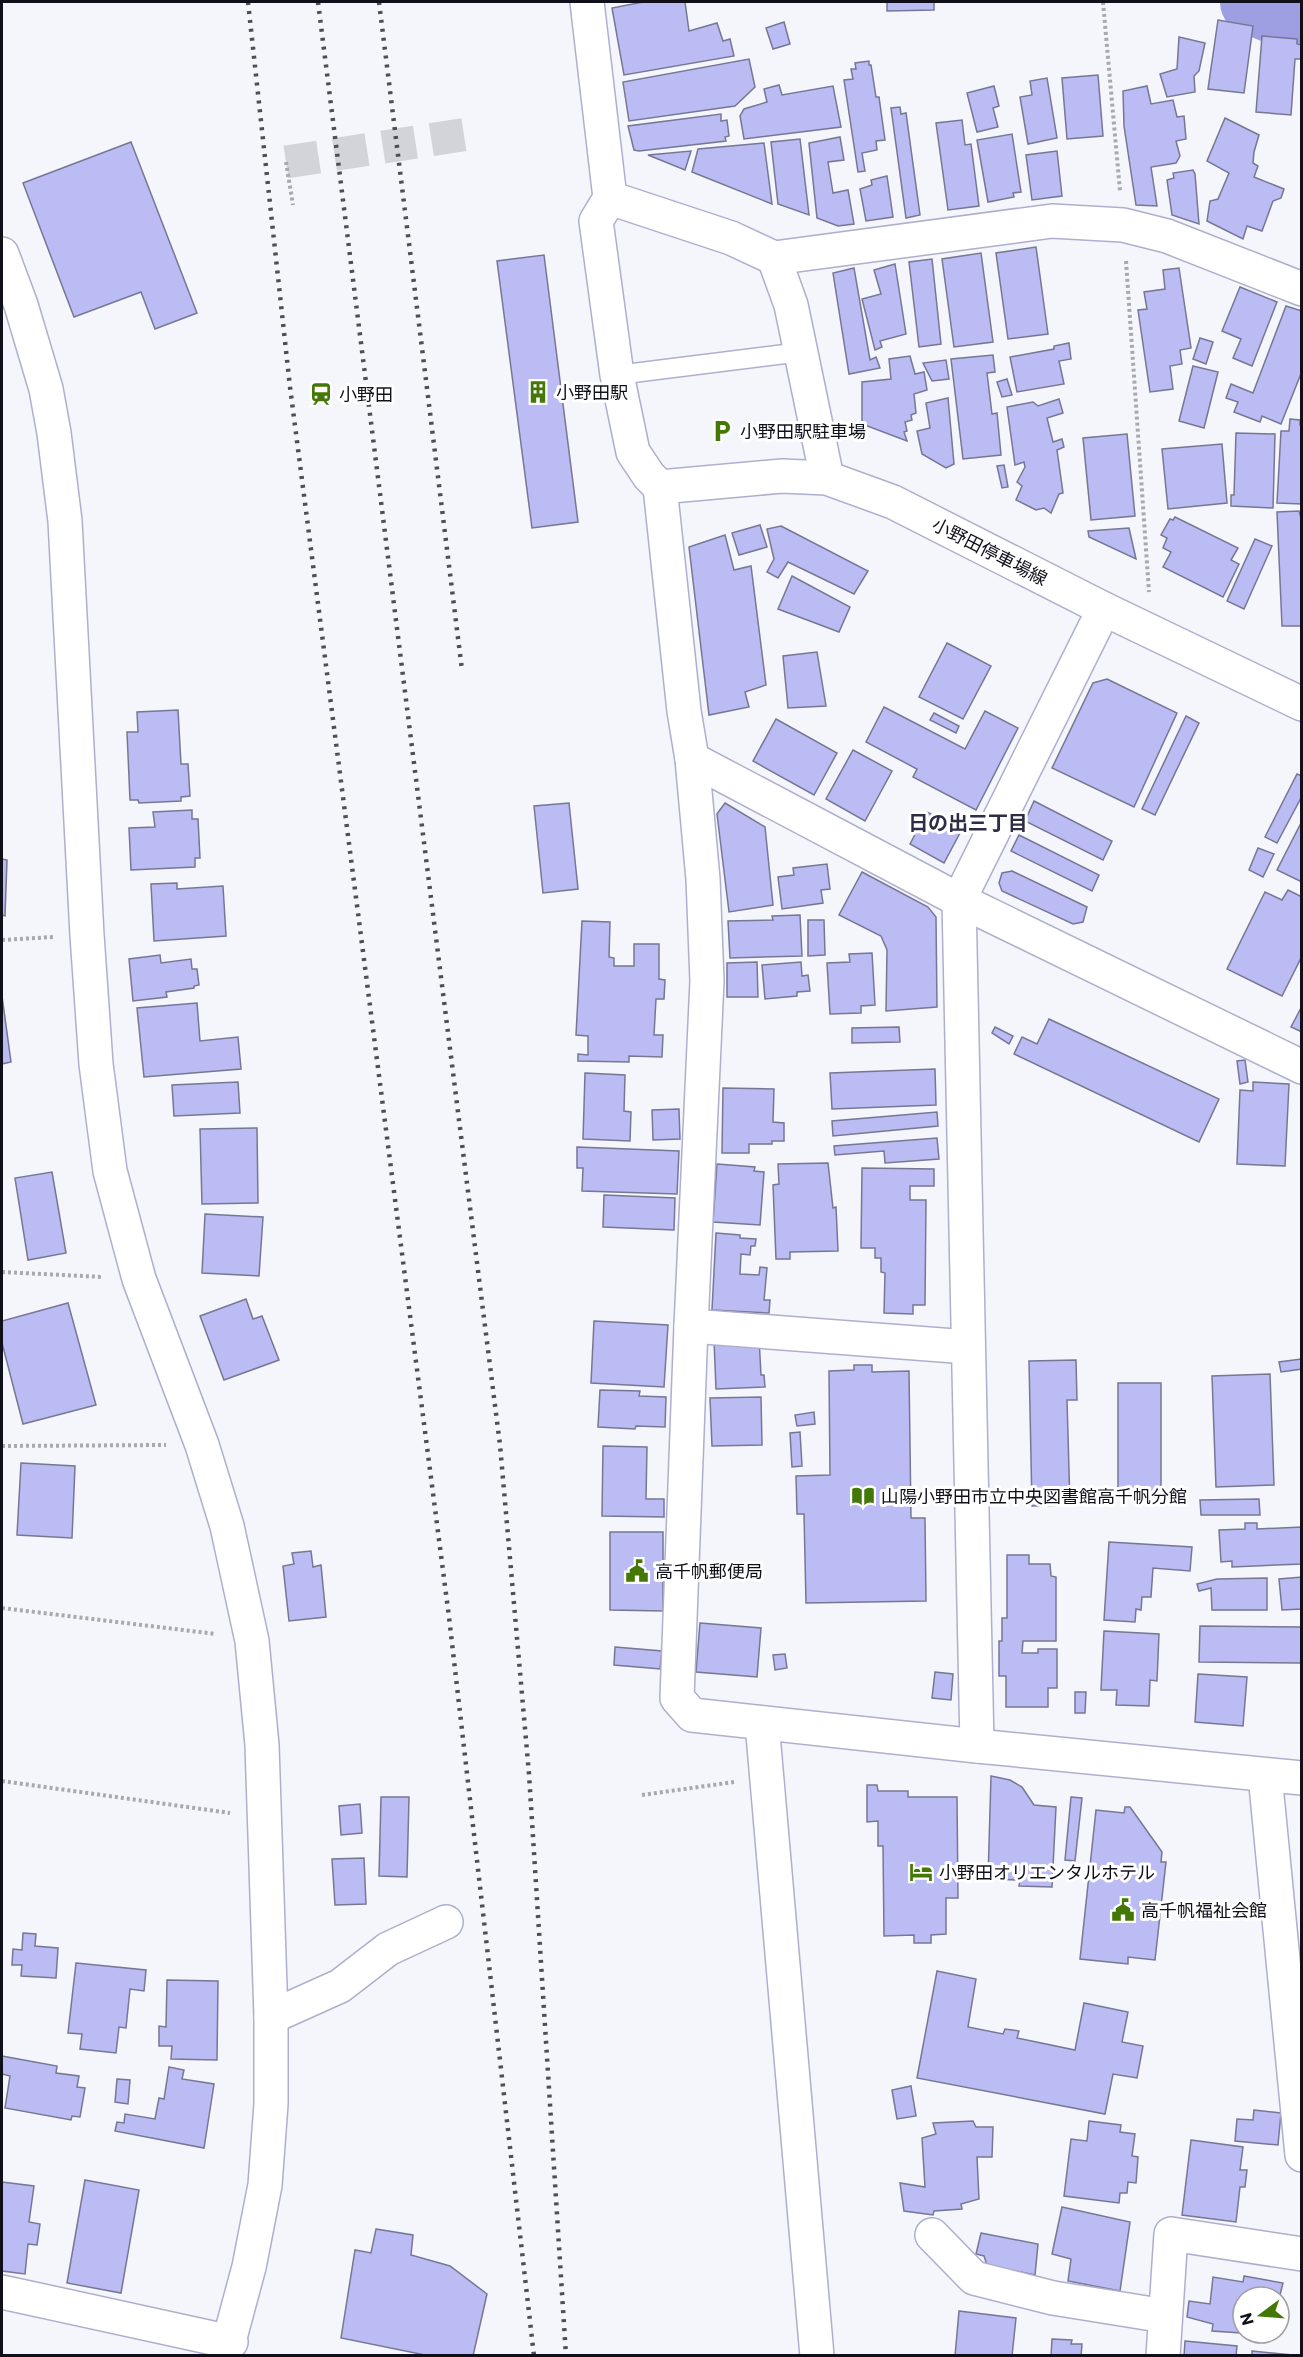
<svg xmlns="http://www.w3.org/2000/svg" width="1303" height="2357" viewBox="0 0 1303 2357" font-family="Commissioner,'Noto Sans JP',sans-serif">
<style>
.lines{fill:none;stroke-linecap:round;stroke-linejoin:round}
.river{stroke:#9e9ee2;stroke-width:66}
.building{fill:#bbbcf4;stroke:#767794;stroke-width:1.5}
.street-tunnel{stroke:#d3d3da;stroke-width:33;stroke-dasharray:33 16;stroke-linecap:butt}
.lane-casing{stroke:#aeafce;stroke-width:21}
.street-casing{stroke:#aeafce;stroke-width:36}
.secondary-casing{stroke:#aeafce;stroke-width:36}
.path{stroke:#a8a8b1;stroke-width:4;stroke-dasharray:3 3;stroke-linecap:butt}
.lane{stroke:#fff;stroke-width:18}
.street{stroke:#fff;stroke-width:33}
.secondary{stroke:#fff;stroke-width:33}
.rail{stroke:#4e4e58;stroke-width:4.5;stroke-dasharray:3 6;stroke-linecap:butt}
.labels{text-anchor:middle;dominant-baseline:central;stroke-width:6;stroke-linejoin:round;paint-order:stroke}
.poi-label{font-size:18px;fill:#10101b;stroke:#fff;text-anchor:start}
.street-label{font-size:18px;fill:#10101b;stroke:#fff}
.neighbourhood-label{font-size:20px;font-weight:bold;fill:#2d2d46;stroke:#fff}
</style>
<rect width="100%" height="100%" fill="#f5f5fc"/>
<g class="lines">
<!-- river -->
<path class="river" d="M1253,2L1302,22"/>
</g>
<!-- building -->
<g class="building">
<path d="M643,2H685L689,31L717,23L723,41L730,39L734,56L624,75L612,8Z"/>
<path d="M887,2H934V10L887,11Z"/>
<path d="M1218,20L1253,26L1244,93L1208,89Z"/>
<path d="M784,22L790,44L773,49L766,28Z"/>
<path d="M1262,36L1297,39V44L1302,45V59H1295L1291,115L1256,112Z"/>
<path d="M1179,37L1205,43L1199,71L1194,76L1195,92L1167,97L1160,74L1177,69Z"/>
<path d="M749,59L755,87L735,106L629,121L623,82Z"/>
<path d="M869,61V65H871L876,97H879L885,140L876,141L877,150L862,153L865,171L858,172L844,80L853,79L851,69H856L855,63Z"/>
<path d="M1098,75L1103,136L1067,139L1062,78Z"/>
<path d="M1047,78L1057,138L1028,144L1020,97L1032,95L1030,81Z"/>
<path d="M779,85L782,95L833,86L841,127L744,139L740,116L744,109L767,102L764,89Z"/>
<path d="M994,86L999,106L993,108L998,127L977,132L967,93Z"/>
<path d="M1147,86L1151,104L1173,100L1177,117L1184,116L1186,139L1176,141L1180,156L1176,163L1151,167L1157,206L1136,205L1124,126L1123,91Z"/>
<path d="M900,107L901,114L906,113L920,215L906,218L891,108Z"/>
<path d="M721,114V121L727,120L729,136L725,137L726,141L639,151L634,150L628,126Z"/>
<path d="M1225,118L1259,135L1254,152L1253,163L1258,166L1254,177L1284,189L1281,198L1273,201L1262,231L1247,226L1243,239L1207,221L1210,201L1218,199L1229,173L1207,161Z"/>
<path d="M962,120L965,145L971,144L979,206L948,210L936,123Z"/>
<path d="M1012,134L1021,192L1013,193L1014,197L988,202L977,140Z"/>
<path d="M840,137L844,160L828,162L833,193L848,190L854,224L838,226L817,218L809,143Z"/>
<path d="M800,139L809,215L778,204L771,142Z"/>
<path d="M131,142L197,313L155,329L141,292L74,317L23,183Z"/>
<path d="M764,143L772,204L692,172L698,149Z"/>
<path d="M691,151L685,170L648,155Z"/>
<path d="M1057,151L1062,196L1032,200L1026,155Z"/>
<path d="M1193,170L1195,174L1199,224L1172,215L1167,180L1174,178L1173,173Z"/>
<path d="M887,176L893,217L866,221L860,189L872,185L871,180Z"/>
<path d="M1036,247L1048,334L1008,339L996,253Z"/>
<path d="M981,253L993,342L954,347L942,259Z"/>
<path d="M544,255L578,522L532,528L497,261Z"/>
<path d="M932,259L941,344L919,347L909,262Z"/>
<path d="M895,264L906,334L880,341L882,347L875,350L862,299L881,294L874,270Z"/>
<path d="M854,268L870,360L876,357L880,368L849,374L833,273Z"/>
<path d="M1179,268L1191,348L1180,350L1182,364L1170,366L1173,389L1150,392L1138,310L1147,309L1144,292L1165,289L1163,270Z"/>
<path d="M1240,287L1277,302L1252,366L1233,358L1241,339L1222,331Z"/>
<path d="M1286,306L1302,311V371L1281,424L1262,416L1260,422L1234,412L1238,402L1226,398L1231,384L1253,393Z"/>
<path d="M1200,338L1213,342L1206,364L1193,359Z"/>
<path d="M1069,343L1071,359L1059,361L1064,384L1017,392L1010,357L1054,349V346Z"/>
<path d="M993,355L995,372L987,373L992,414L997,413L1001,455L963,459L951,359Z"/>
<path d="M910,356L915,374L924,372L927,390L914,394L916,413L911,415L912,420L905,422L907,431L904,432L907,441L862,424V382L891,379L889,359Z"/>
<path d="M946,360L949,379L932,381L923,363Z"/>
<path d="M1193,366L1218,372L1204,428L1179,421Z"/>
<path d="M1007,379L1012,395L1002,397L997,382Z"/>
<path d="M948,398L954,464L946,468L922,454L917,431L930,428L926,403Z"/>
<path d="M1059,399L1063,413L1047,418L1053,442L1062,439L1064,447L1057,450L1063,493L1059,494L1051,513L1044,508L1036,510L1016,500L1022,486L1017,482L1025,467L1024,462L1015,465L1007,407L1033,402L1038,406Z"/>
<path d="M1290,419L1300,420V425L1302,426V504L1277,503L1281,431H1289Z"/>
<path d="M1236,433L1275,434L1273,508L1231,506V495H1234Z"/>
<path d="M1127,434L1135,516L1091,520L1083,438Z"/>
<path d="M1222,444L1227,503L1168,509L1162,449Z"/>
<path d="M1004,465L1008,487L1002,488L997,466Z"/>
<path d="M1299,511L1302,522V626H1282L1277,512Z"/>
<path d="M1175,517L1238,548L1231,560L1239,564L1223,597L1163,567L1171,552L1163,548L1167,538L1161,535L1170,519L1173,520Z"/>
<path d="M760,525L767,547L739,555L732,533Z"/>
<path d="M781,526L868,571L854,594L788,562L778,578L767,572L774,559L767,529Z"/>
<path d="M1129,528L1136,559L1089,537L1088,531Z"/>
<path d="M725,535L734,570L751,566L766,685L745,692L749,707L709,715L689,547Z"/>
<path d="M1255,539L1272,546L1244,609L1227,601Z"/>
<path d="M792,576L850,607L839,632L778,609Z"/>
<path d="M947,643L991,666L963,719L919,697Z"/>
<path d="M817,652L826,706L788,708L783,656Z"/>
<path d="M1107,679L1177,713L1134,807L1052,768L1093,683Z"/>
<path d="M884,707L965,749L985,711L1018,728L976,810L913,777L917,769L866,742Z"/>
<path d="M178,710L181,764H188L190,796L181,797V801L139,803L138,800H130L127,732H138L137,712Z"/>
<path d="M934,713L959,726L956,733L930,720Z"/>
<path d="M1186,716L1199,723L1155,815L1142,809Z"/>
<path d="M776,719L837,753L814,795L753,761Z"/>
<path d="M853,750L892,771L865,821L826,799Z"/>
<path d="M1297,774L1302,776V796L1277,843L1265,837Z"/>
<path d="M1034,801L1112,841L1103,860L1025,821Z"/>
<path d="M569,803L578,889L543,893L534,806Z"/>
<path d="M725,803L765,827L773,905L729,912L717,814Z"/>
<path d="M192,810V819H198L200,858H195V867L131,870L129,828L155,827L153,812Z"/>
<path d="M927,812L961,831L944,863L910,844Z"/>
<path d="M1302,821V882L1277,870Z"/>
<path d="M1019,835L1099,875L1092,891L1011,851Z"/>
<path d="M1258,848L1274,854L1263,877L1249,870Z"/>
<path d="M2,859L7,860L5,916L2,915Z"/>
<path d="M827,864L830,889L821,890L823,903L782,909L778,877L794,875L793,868Z"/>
<path d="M1012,871L1087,907L1083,922L1073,924L1002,891L999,883L1002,873Z"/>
<path d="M862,872L928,907L936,917L937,1007L886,1011L887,950L881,936L839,915Z"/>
<path d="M177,883V889L223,886L226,936L154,941L151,884Z"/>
<path d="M1288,890L1302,897V956L1282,996L1227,969L1265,892L1282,900Z"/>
<path d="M800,915L802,956L730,958L728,921L773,920L772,916Z"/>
<path d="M808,920H824L825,955L808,956Z"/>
<path d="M582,921L610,922L609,957L614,958V966H634V944H659V979L665,980L664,999H656L654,1035H663L662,1057L629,1056V1062L578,1061V1054L588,1055V1036L576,1035Z"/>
<path d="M872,953L875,1005L861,1006V1013L830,1014L827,963L850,962L849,954Z"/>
<path d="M160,955L161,963L191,959L192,969H197L199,985L194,986V988L166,992L167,997L133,1001L129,959Z"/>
<path d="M757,962L758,997H727V963Z"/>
<path d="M801,962L802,976L808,975L810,991L797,992V996L765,999L762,965Z"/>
<path d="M2,996L11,1062L2,1064Z"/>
<path d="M197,1003L200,1041L238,1037L241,1069L144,1077L137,1008Z"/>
<path d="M1302,1006V1032L1291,1027Z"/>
<path d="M1049,1019L1219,1099L1199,1142L1014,1054L1022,1037L1037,1044Z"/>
<path d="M899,1027L900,1042L852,1043V1028Z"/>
<path d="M995,1027L1013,1036L1009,1044L992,1033Z"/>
<path d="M1245,1060L1248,1082L1240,1084L1237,1061Z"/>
<path d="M935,1069L936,1105L832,1109L830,1073Z"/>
<path d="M585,1073L625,1075L624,1111L631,1112L630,1141L583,1139Z"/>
<path d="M238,1082L240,1113L174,1116L172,1085Z"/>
<path d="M1253,1082L1289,1084L1285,1166L1237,1164L1240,1090L1253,1091Z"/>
<path d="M723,1088L774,1089L773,1122L784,1123V1141H772V1144H749V1153H722Z"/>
<path d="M679,1109L680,1139L653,1140L652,1110Z"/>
<path d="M937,1112L938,1126L833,1136L832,1121Z"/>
<path d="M257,1128L258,1203L202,1204L200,1129Z"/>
<path d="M937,1138L939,1159L885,1163L884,1151L835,1155L834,1146Z"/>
<path d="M577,1147L679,1151L677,1194L582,1191L583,1168H577Z"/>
<path d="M828,1163L833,1208L836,1207L838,1251L790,1252V1259H776L773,1185L779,1184L778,1164Z"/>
<path d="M717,1164L755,1167L754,1171L764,1172L760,1225L713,1222Z"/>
<path d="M862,1168L934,1169V1186H910V1200H926L925,1305H913V1314L884,1313L885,1273L881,1272V1258H875V1248H861Z"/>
<path d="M52,1172L66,1253L28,1260L15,1178Z"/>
<path d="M604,1195L675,1198L674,1230L603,1227Z"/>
<path d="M205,1214L263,1217L259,1276L202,1273Z"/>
<path d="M716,1233L740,1235V1238L756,1239L755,1246H751L750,1255L741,1254L740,1274L759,1275L760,1267L767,1268L764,1300H770L769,1313L712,1310Z"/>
<path d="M246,1299L253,1319L262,1316L279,1360L224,1380L200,1316Z"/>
<path d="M68,1303L96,1405L23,1424L2,1343V1321Z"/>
<path d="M594,1321L668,1325L664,1387L591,1383Z"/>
<path d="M759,1338L761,1375H764L765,1387L716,1389L714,1340Z"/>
<path d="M1301,1359L1302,1369L1281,1372L1279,1362Z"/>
<path d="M1076,1360L1077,1400H1067L1070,1505L1032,1506L1029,1361Z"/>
<path d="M854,1365H872V1372L909,1371L911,1518H925L926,1601L806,1603L804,1514H797L796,1476L830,1475L829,1371L854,1370Z"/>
<path d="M1270,1374L1274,1485L1216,1487L1212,1376Z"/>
<rect x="1118" y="1383" width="43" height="110"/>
<path d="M600,1390L640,1391L639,1396L666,1397L665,1427L636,1426L635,1429L598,1427Z"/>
<path d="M761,1397L762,1445L712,1446L710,1398Z"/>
<path d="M814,1412L815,1424L797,1426L795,1415Z"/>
<path d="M800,1432L802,1466L792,1467L790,1433Z"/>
<path d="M603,1446L647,1447L646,1499H664V1517L602,1516Z"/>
<path d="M21,1463L75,1466L72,1538L17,1535Z"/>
<path d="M1259,1499L1260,1515H1201L1200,1500Z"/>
<path d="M1245,1523H1257V1529L1302,1527V1564L1232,1567V1561L1221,1562L1219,1530L1245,1529Z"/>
<path d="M610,1532H663V1611L610,1610Z"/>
<path d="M1109,1542L1192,1547L1190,1571L1153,1568L1151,1597H1142L1141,1610L1136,1609L1135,1622L1104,1620Z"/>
<path d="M311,1551L313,1567L321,1565L326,1617L289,1621L283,1566L294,1564L292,1553Z"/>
<path d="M1007,1555H1029V1564H1050L1051,1576L1056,1577V1641H1023L1022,1653H1038V1649H1057V1688H1048V1707H1006V1676H999V1641H1002V1618H1007Z"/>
<path d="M1302,1577V1609L1282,1610L1279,1579Z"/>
<path d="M1267,1578V1610H1212L1211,1588L1199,1591L1197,1584L1217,1579Z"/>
<path d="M700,1623L761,1628L757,1677L696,1672Z"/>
<path d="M1200,1626L1302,1627V1663L1199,1662Z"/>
<path d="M1104,1631L1159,1634L1157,1681L1150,1680L1149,1706L1116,1705L1117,1690H1101Z"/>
<path d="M615,1647L662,1651L660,1669L614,1665Z"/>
<path d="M785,1654L787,1668L775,1670L773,1655Z"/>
<path d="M935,1672L953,1674L951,1700L932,1698Z"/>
<path d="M1198,1674L1247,1677L1243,1726L1195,1722Z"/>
<path d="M1075,1692H1086L1085,1713H1075Z"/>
<path d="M991,1776L1010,1780L1022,1787L1034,1805L1056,1807L1052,1887L1019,1886L1020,1880L988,1879Z"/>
<path d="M867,1785H877L878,1791H908V1797H957L958,1898H946V1934L931,1935V1943H914V1935L884,1936L883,1846H878V1821L867,1822Z"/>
<path d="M381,1797H409L407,1877L379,1876Z"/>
<path d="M1071,1797L1082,1798L1075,1861L1065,1860Z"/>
<path d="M360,1804L362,1833L341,1835L339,1806Z"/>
<path d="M1125,1807H1130L1162,1852L1161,1862H1166L1155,1960L1128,1957V1964L1080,1959L1096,1810L1124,1813Z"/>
<path d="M364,1858L366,1904L335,1905L332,1859Z"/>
<path d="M23,1933L36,1934L35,1946L58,1948L56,1978L21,1976L22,1965H12L13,1949L22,1950Z"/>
<path d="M76,1963L146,1970L144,1991L130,1989L126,2028L119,2027L116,2053L80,2049L82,2034L68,2033Z"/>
<path d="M937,1971L976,1979L968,2027L1003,2034L1005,2029L1019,2031L1017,2038L1075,2050L1084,2003L1128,2012L1122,2042L1143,2046L1137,2078L1113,2074L1105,2114L917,2078Z"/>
<path d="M167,1980L218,1981L217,2060L171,2059L172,2046H159V2026L166,2027Z"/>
<path d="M2,2056L57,2066L56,2073L79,2076L77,2087L85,2088L80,2117L72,2116L71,2120L5,2108L10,2076L2,2074Z"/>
<path d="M169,2067L184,2070L182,2079L214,2084L204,2148L115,2131L117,2122L124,2123L125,2114L155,2119L159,2098L164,2099Z"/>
<path d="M117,2079L130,2080L128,2104L115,2102Z"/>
<path d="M911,2086L916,2116L897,2119L892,2090Z"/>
<path d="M1254,2110L1281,2113L1278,2145L1235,2141L1237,2119L1253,2120Z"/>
<path d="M973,2121L976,2127H993L992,2157H977L979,2199L961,2204L962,2209L934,2211L933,2215L904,2211L900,2183L925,2187L922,2138L936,2134L933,2123Z"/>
<path d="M1089,2121L1121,2125L1120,2132L1135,2134L1132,2156L1138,2157L1136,2183L1128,2182L1127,2193H1120L1119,2203L1064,2196L1071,2139L1087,2141Z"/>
<path d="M1191,2140L1243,2147L1240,2170H1247L1245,2187H1240L1236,2222L1182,2215Z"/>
<path d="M85,2180L139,2190L121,2293L67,2283Z"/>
<path d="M2,2182L34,2186L29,2222L40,2224L37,2245L28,2244L25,2274L2,2271Z"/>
<path d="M1062,2207L1130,2222L1120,2291L1068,2281L1071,2259L1052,2254Z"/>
<path d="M376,2229L413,2235L411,2255L450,2266L487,2294L473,2356H430L341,2338L355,2250L371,2253Z"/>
<path d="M981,2233L1038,2244L1035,2275L987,2265L984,2256L976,2254Z"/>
<path d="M1244,2276L1283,2283L1279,2299V2297H1243V2333H1271V2335L1212,2331L1213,2324L1187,2317L1189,2301L1210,2304L1213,2277L1243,2282Z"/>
<path d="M959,2311L1016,2318L1012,2356H955Z"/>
<path d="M1052,2339L1072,2340L1071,2344H1082L1081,2356H1051Z"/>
<path d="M1185,2341L1237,2346L1236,2356H1184Z"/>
<path d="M1252,2351L1292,2355V2356H1252Z"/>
</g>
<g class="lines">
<!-- street-tunnel -->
<path class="street-tunnel" d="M286,162L468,134"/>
<!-- lane casing -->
<g class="lane-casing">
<path id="lane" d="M617,375L801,352"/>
</g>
<!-- street casing -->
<g class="street-casing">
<g id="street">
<path d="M587,2L610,198L596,221L617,375L633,452L649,476L660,487L684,711L692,759L703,879L707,981L691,1326L677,1698L692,1715L977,1746L959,900L1104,609"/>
<path d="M610,198L731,238L774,258L1052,221L1123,225L1167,236L1302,289"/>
<path d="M774,258L791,305L827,478"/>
<path d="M692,759L959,900L1302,1067"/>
<path d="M691,1326L968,1347"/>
<path d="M762,1723L817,2356"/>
<path d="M1265,1775L1302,2155"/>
<path d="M271,2017L340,1986L388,1949L446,1922"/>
<path d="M932,2235L974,2278L1053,2298L1165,2316"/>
<path d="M2,2292L231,2342"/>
<path d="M1163,2356L1171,2234L1302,2254"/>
</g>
</g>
<!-- secondary casing -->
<g class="secondary-casing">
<g id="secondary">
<path d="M2,254L21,305L46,389L54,433L65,521L87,935L96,1064L110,1171L139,1279L202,1445L227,1526L252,1641L262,1745L271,2017V2104L265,2185L249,2267L225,2356"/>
<path d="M660,487L782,476L827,478L893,502L1104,609L1302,704"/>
<path d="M977,1746L1302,1778"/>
</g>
</g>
<!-- path -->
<g class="path">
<path d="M1103,2L1120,191"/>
<path d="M286,162L293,205"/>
<path d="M1126,261L1149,592"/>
<path d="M2,940L53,937"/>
<path d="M2,1272L103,1277"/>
<path d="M2,1446L166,1445"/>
<path d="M2,1608L216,1634"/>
<path d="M2,1781L230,1813"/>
<path d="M642,1795L734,1782"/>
</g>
<!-- lane -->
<use href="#lane" class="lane"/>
<!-- street -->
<use href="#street" class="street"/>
<!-- secondary -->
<use href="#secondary" class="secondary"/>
<!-- rail -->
<g class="rail">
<path d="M248,2L290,387L449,1617L534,2356"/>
<path d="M318,2L500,1445L529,1774L566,2356"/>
<path d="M379,2L462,670"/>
</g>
</g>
<!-- icons -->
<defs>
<g id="building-bare" transform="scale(1.8)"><path d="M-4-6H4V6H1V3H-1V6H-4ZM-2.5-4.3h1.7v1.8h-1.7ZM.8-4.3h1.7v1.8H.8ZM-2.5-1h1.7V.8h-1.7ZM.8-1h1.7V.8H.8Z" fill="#437807" stroke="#fff" stroke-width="2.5" paint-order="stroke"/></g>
<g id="station-bare" transform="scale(1.8)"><path d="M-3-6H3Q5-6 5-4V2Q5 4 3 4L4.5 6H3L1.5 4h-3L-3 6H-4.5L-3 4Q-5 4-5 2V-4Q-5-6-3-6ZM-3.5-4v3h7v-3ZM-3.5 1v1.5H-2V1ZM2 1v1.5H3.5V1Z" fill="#437807" stroke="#fff" stroke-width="2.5" paint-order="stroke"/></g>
<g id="parking-bare" transform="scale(1.8)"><path d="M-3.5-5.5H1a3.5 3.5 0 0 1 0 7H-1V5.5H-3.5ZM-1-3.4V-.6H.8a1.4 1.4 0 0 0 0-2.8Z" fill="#437807" stroke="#fff" stroke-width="2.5" paint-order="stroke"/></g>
<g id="library-bare" transform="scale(1.8)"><path d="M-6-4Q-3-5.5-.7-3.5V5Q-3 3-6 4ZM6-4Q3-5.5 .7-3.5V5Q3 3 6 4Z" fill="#437807" stroke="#fff" stroke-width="2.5" paint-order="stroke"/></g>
<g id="civic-bare" transform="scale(1.8)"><path d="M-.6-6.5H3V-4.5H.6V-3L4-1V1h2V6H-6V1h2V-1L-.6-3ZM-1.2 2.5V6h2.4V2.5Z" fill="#437807" stroke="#fff" stroke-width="2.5" paint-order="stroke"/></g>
<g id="hotel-bare" transform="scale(1.8)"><path d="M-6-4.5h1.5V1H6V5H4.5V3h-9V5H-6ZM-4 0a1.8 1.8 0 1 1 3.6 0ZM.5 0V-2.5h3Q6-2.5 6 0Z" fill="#437807" stroke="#fff" stroke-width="2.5" paint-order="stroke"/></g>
</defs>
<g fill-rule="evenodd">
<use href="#building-bare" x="538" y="392"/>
<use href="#station-bare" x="321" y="394"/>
<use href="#parking-bare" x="722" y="431"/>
<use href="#library-bare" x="863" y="1496"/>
<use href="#civic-bare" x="637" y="1571"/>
<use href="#hotel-bare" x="921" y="1872"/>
<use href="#civic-bare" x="1123" y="1910"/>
</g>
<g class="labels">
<!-- poi labels -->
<g class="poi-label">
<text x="556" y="392">小野田駅</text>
<text x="339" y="394">小野田</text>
<text x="740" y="431">小野田駅駐車場</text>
<text x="881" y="1496">山陽小野田市立中央図書館高千帆分館</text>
<text x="655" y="1571">高千帆郵便局</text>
<text x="939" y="1872">小野田オリエンタルホテル</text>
<text x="1141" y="1910">高千帆福祉会館</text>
</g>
<!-- street labels -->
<g class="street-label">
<text transform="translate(990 551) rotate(27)">小野田停車場線</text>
</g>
<!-- neighbourhood labels -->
<g class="neighbourhood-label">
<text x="968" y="822">日の出三丁目</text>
</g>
</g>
<!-- border -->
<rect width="1303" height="2357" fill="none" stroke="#10101b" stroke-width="6"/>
<!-- north arrow -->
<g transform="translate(1261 2315) rotate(254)"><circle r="28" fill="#ffffff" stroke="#9f9fa4" stroke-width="1.5"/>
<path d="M0-4.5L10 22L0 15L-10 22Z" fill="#437807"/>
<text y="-9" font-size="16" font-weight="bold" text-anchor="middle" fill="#10101b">N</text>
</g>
</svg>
